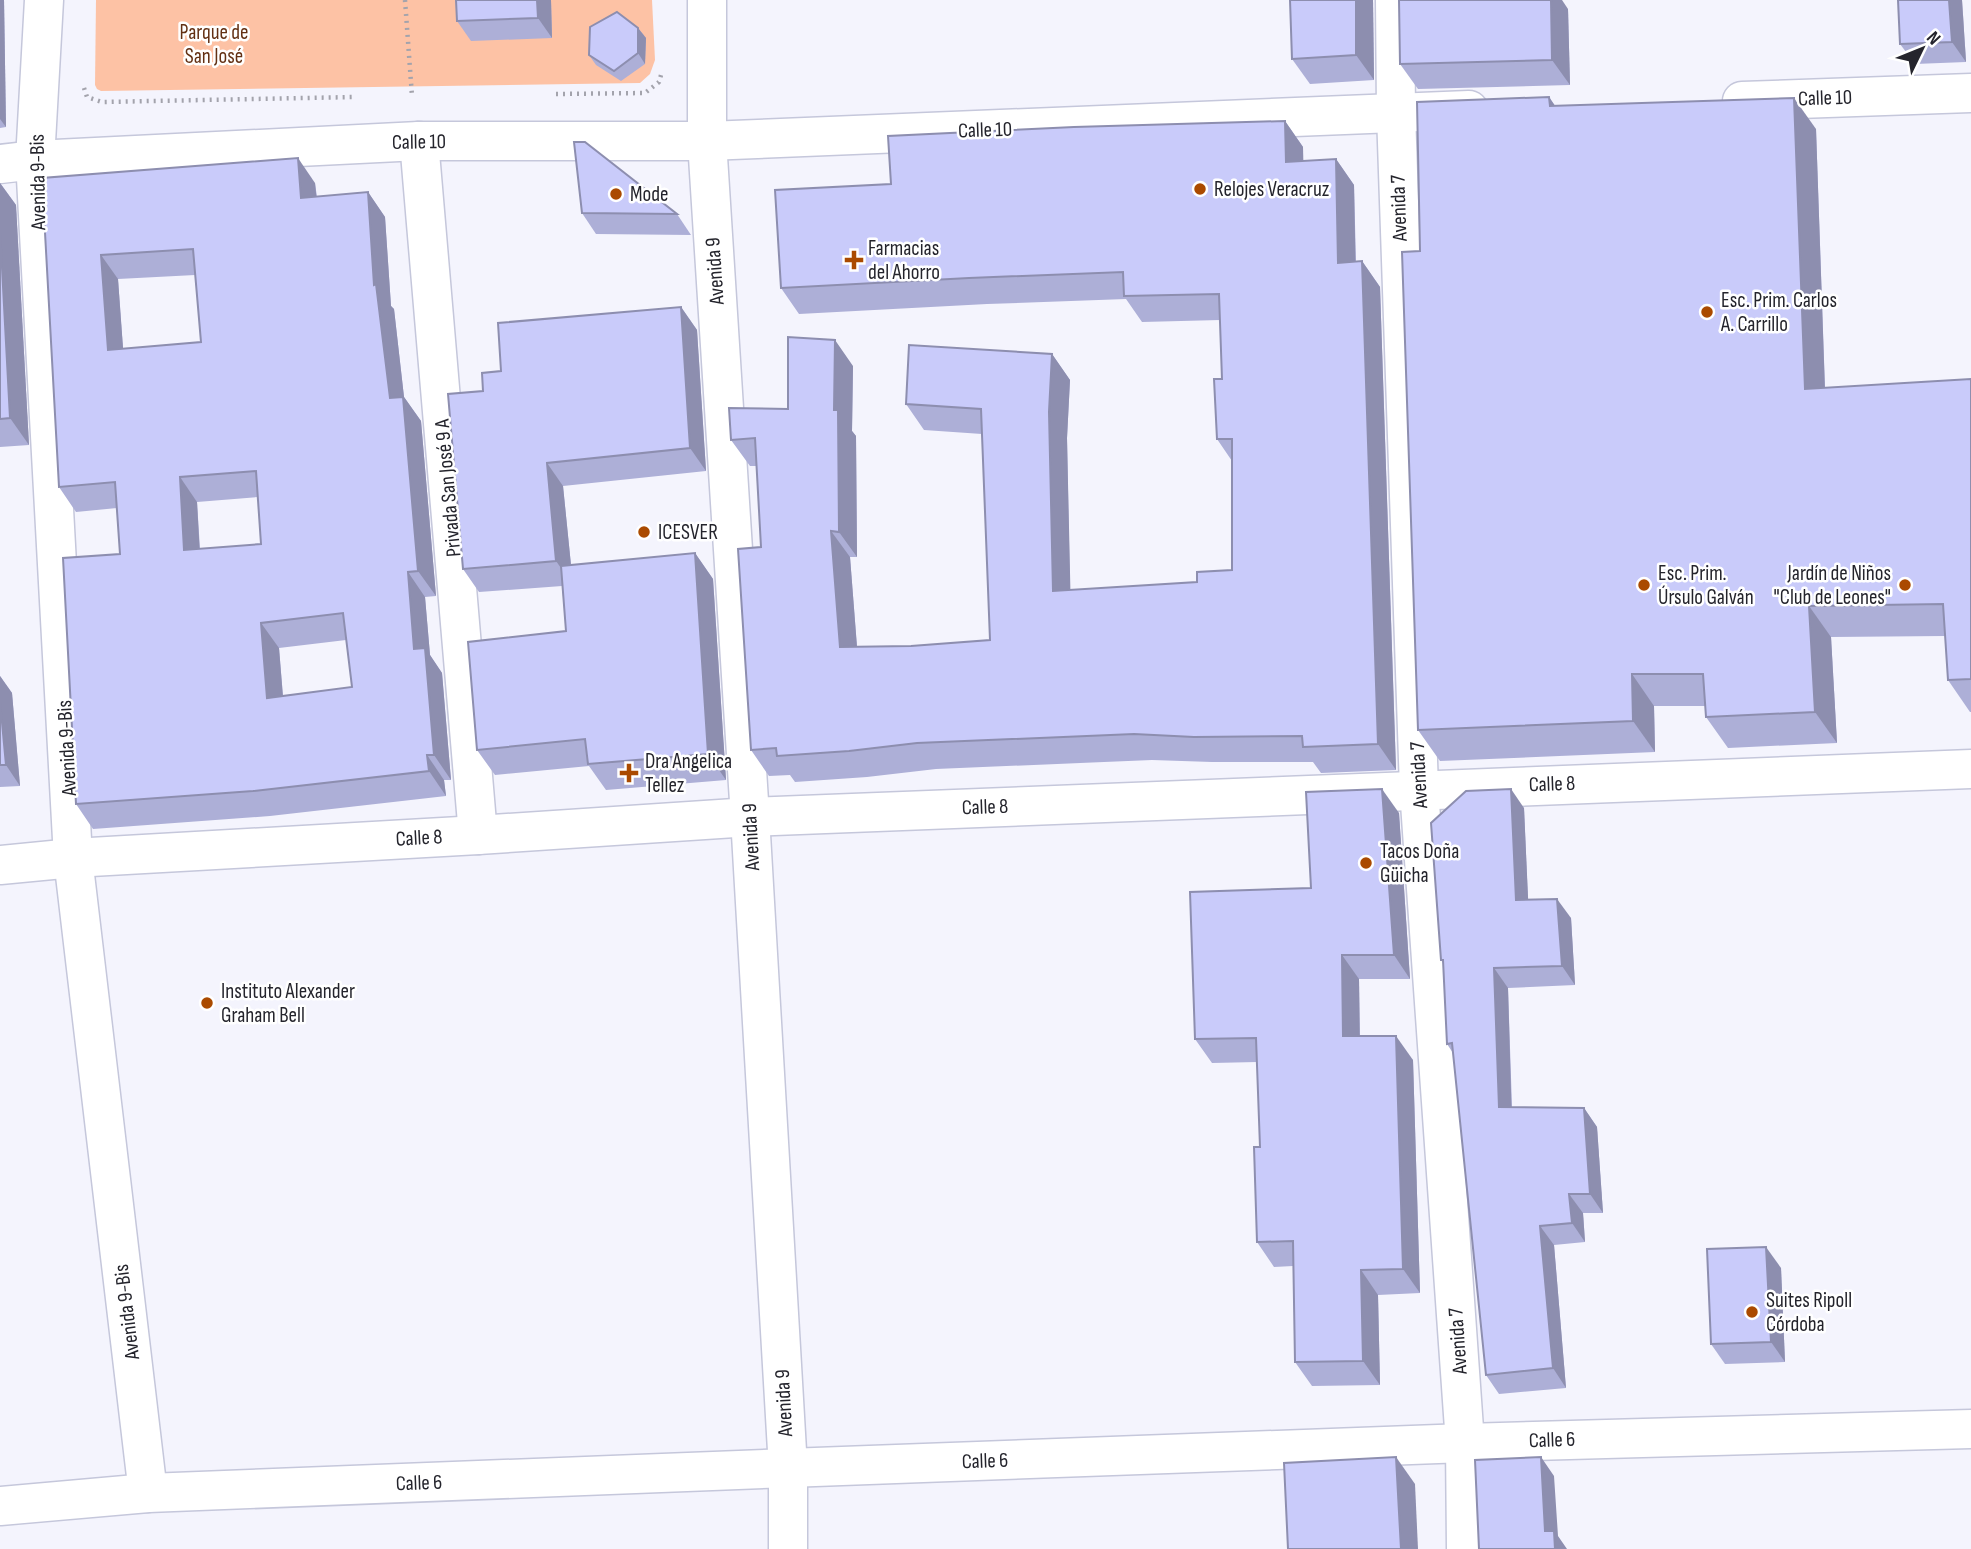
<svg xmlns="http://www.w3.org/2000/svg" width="1971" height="1549" viewBox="0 0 1971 1549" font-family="'Sofia Sans Condensed',sans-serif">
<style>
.green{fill:#fdc2a5}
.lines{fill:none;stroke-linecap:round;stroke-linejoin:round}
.minor-casing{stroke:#c5c7db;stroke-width:41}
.major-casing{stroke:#c5c7db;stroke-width:41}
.path{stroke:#a3a3ac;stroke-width:4.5;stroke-dasharray:2 5;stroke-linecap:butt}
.minor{stroke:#fff;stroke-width:38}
.major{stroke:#fff;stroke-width:38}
.wall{fill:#adafd7;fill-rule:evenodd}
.shaded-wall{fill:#8d8eaf}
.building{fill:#c9cbfa;stroke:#8d8eaf;stroke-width:2;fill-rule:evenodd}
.poi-dot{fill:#aa4a00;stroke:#fff;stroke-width:2.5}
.labels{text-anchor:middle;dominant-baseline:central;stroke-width:5;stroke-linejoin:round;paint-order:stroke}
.park-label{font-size:21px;fill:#633013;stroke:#fff}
.street-label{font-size:21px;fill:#24242c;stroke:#fff}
.poi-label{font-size:21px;fill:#24242c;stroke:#fff;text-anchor:start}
</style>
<rect width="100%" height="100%" fill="#f4f4fd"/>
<!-- green -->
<path class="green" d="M96,0H652L655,60L650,74L640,83L101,91L97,89L95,85Z"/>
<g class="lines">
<!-- minor casing -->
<g class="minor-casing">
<g id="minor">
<path d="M44,0L35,160L73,858L148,1493"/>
<path d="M707,0V141L750,817L788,1468V1549"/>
<path d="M1395,0L1396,113L1419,789L1465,1443L1466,1549"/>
<path d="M419,141L478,835"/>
<path d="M0,1506L148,1493L788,1468L1465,1443L1971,1429"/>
</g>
</g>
<!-- major casing -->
<g class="major-casing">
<g id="major">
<path d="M1742,101L1971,93"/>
<path d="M0,164L35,160L419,141H707L1469,110"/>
<path d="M0,865L73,858L478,835L750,817L1971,769"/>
</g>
</g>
<!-- path -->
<g class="path">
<path d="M405,0L412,96"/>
<path d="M84,88L87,97L102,102L355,97"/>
<path d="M556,94L645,93L659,82L661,75"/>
</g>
<!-- minor -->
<use href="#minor" class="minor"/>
<!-- major -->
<use href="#major" class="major"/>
</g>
<!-- wall -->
<g class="wall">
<path d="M0,0H4L6,127L0,128Z"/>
<path d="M456,0H551L552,38L471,41L457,21Z"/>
<path d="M1373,0L1374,80L1310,84L1292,59Z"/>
<path d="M1898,0H1962L1966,62L1915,64L1900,44Z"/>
<path d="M1568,9L1570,85L1418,89L1400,64Z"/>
<path d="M638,28L646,38L645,64L621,81L596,65L589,55Z"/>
<path d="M1549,97L1555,106L1816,129L1825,388L1971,379V712H1970L1948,680L1945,636L1831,637L1837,743L1728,748L1706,717L1705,706H1654L1655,752L1440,761L1418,730L1420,251Z"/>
<path d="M1285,121L1303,147V161L1336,159L1354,185L1356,262L1362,261L1380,287L1396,770L1321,773L1313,762H1212L1152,760L936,769L867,777L795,782L790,775L769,776L751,750L761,547L757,466H750L731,440L788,409L853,366L852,431L856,436L857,557H850L857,647L911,646L990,640L982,434L924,430L906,404L1052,354L1070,380L1067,438L1070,590L1197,582L1232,570V461L1217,439L1222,379L1220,320L1142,322L1126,299L987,304L799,314L781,288L891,184Z"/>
<path d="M42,178L315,183L317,197L368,192L385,217L391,306L394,309L404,397L421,421L436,596L425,597L430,655L442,673L451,780H444L446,796L270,816L93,829L76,804L120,554L117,508L76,512L59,487ZM195,275L201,342L123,349L118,279ZM258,497L261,544L200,549L197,502ZM346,640L352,687L283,696L279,648Z"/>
<path d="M0,183L16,205L29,445L0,447Z"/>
<path d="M582,213L677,214L691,235L596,234Z"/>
<path d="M681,307L697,330L706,471L563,486L571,565L695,553L713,579L726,780L606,790L589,766L495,775L477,750L566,631L562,586L479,592L463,569L501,371Z"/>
<path d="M0,676L12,693L20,786L0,787Z"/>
<path d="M1524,808L1528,900L1571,918L1575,985L1508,988L1512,1107L1584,1108L1597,1127L1603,1213H1583L1585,1242L1554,1245L1566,1388L1499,1394L1486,1375L1453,1053L1447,1044L1443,963L1441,960Z"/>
<path d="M1399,813L1410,979H1359L1360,1036L1413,1060L1420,1293L1378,1295L1380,1385L1312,1386L1295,1362L1293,1266L1274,1267L1257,1242L1260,1147L1257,1062L1212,1063L1195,1039L1311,888Z"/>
<path d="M1781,1268L1785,1362L1725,1364L1711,1344Z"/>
</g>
<!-- shaded-wall -->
<g class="shaded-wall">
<path d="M0,0H4L6,127L0,119Z"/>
<path d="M537,0H551L552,38L538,18Z"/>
<path d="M1356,0H1373L1374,80L1356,55Z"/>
<path d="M1551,0H1562L1568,9L1570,85L1552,60Z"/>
<path d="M1949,0H1962L1966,62L1952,42Z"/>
<path d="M638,28L646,38L645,64L638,53Z"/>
<path d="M1549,97L1571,129L1550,106Z"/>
<path d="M1794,98L1816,129L1826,421L1805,389Z"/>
<path d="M1285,121L1303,147L1304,188L1286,162Z"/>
<path d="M298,158L315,183L319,223L301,198Z"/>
<path d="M1336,159L1354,185L1356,289L1338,263Z"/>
<path d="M0,183L16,205L29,445L10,418L0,230Z"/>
<path d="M368,192L385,217L391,306L394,309L404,397L421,421L436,596L418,571L390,398L374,285Z"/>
<path d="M101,255L118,279L125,375L108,350Z"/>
<path d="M1362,261L1380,287L1396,770L1378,744Z"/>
<path d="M681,307L697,330L706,471L690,448Z"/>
<path d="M835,340L853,366L852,431L856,436L857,557L839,532L834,410Z"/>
<path d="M1052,354L1070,380L1067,438L1071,617L1053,591L1049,412Z"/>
<path d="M547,463L563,486L573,585L556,561Z"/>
<path d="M180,477L197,502L201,575L184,550Z"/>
<path d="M831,531L850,557L859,673L840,647Z"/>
<path d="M695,553L713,579L726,780L708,754Z"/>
<path d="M408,572L425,597L430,655L442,673L451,780L434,755L414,649Z"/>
<path d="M1809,606L1831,637L1837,743L1815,712Z"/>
<path d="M261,623L279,648L285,723L267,698Z"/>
<path d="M1632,674L1654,706L1655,752L1633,721Z"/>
<path d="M0,676L12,693L20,786L6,765L0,701Z"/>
<path d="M427,755L444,780L446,796L429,771Z"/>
<path d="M1382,789L1399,813L1410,979L1394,955Z"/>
<path d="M1511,789L1524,808L1529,919L1516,900Z"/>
<path d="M1557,899L1571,918L1575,985L1562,966Z"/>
<path d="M1342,955L1359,979L1360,1061L1343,1036Z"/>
<path d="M1494,968L1508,988L1512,1126L1499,1107Z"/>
<path d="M1396,1036L1413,1060L1420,1293L1403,1269Z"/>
<path d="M1584,1108L1597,1127L1603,1213L1590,1194Z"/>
<path d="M1569,1194L1583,1213L1585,1242L1572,1223Z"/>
<path d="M1540,1226L1554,1245L1566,1388L1553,1368Z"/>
<path d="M1766,1247L1781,1268L1785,1362L1771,1342Z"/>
<path d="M1361,1270L1378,1295L1380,1385L1363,1361Z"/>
<path d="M1396,1457L1415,1484L1418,1549H1401Z"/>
<path d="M1541,1457L1554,1476L1558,1536L1567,1549H1555L1545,1531Z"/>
</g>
<!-- building -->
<g class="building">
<path d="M456,0H537L538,18L457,21Z"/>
<path d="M1290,0H1356V55L1292,59Z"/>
<path d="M1399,0H1551L1552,60L1400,64Z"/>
<path d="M1898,0H1949L1952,42L1900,44Z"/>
<path d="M617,12L638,28V53L614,71L589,55L590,27Z"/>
<path d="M1549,97L1550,106L1794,98L1805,389L1971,379V679L1948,680L1943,604L1809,606L1815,712L1706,717L1703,674H1632L1633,721L1418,730L1402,252L1420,251L1417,102Z"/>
<path d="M1285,121L1286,162L1336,159L1338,263L1362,261L1378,744L1303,747L1302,736L1194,737L1134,734L917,743L849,751L777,756L776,748L751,750L738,549L761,547L755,438L731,440L729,408L788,409V337L835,340L834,410H838L839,532L831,531L840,647L911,646L990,640L981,409L906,404L909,345L1052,354L1049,412L1053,591L1197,582V572L1232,570V439H1217L1214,379H1222L1219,294L1124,296L1123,272L969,278L781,288L775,190L891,184L888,136L1074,127Z"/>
<path d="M574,142H585L677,214L582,213Z"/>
<path d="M298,158L301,198L368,192L374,285L376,284L390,398L403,397L418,571L408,572L414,649L425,648L434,755H427L429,771L253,791L76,804L63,558L120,554L115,482L59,487L42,178ZM193,249L201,342L108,350L101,255ZM256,471L261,544L184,550L180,477ZM343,613L352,687L267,698L261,623Z"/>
<path d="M0,230L10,418L0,419Z"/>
<path d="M681,307L690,448L547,463L556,561L463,569L448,394L483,391L482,373L501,371L498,323Z"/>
<path d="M695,553L708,754L588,764L585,739L477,750L468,642L566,631L561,566Z"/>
<path d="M0,701L6,765H0Z"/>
<path d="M1382,789L1394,955H1342L1343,1036H1396L1403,1269L1361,1270L1363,1361L1295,1362L1293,1241L1257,1242L1254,1147H1260L1256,1038L1195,1039L1190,892L1311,888L1306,792Z"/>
<path d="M1511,789L1516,900L1557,899L1562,966L1494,968L1499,1107L1584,1108L1590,1194H1569L1572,1223L1540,1226L1553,1368L1486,1375L1452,1043L1447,1044L1443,960H1441L1431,823L1466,791Z"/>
<path d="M1766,1247L1771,1342L1711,1344L1707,1249Z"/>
<path d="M1396,1457L1401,1549H1288L1284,1463Z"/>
<path d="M1541,1457L1545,1531H1554L1555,1549H1479L1475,1460Z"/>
</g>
<!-- markers -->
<g class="poi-dot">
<circle cx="1200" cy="189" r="7"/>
<circle cx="616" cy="194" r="7"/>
<path d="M850.5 249.5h7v7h7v7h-7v7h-7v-7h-7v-7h7z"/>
<circle cx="1707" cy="312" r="7"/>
<circle cx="644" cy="532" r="7"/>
<circle cx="1644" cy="585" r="7"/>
<circle cx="1905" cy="585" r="7"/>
<path d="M625.5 762.5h7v7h7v7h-7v7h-7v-7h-7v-7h7z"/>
<circle cx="1366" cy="863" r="7"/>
<circle cx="207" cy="1003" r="7"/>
<circle cx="1752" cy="1312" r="7"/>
</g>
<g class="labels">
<!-- park labels -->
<g class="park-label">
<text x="214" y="32">Parque de<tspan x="214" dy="24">San José</tspan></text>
</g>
<!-- street labels -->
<g class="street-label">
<text transform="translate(1825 98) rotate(-2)">Calle 10</text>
<text transform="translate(985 130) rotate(-2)">Calle 10</text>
<text transform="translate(419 142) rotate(-1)">Calle 10</text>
<text transform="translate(38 182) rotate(-91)">Avenida 9-Bis</text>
<text transform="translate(1399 208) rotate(-92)">Avenida 7</text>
<text transform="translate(715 271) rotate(-94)">Avenida 9</text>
<text transform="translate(448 488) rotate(-95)">Privada San José 9 A</text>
<text transform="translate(67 748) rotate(-93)">Avenida 9-Bis</text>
<text transform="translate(1419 775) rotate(-93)">Avenida 7</text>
<text transform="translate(1552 784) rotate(-2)">Calle 8</text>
<text transform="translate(985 807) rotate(-2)">Calle 8</text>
<text transform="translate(751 837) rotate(-93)">Avenida 9</text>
<text transform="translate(419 838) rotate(-3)">Calle 8</text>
<text transform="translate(127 1312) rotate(-97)">Avenida 9-Bis</text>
<text transform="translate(1458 1341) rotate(-94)">Avenida 7</text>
<text transform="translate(784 1403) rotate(-93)">Avenida 9</text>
<text transform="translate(1552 1440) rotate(-2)">Calle 6</text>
<text transform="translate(985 1461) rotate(-2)">Calle 6</text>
<text transform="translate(419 1483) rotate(-2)">Calle 6</text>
</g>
<!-- poi labels -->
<g class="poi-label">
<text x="1214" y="189">Relojes Veracruz</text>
<text x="630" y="194">Mode</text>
<text x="868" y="248">Farmacias<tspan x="868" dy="24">del Ahorro</tspan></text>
<text x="1721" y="300">Esc. Prim. Carlos<tspan x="1721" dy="24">A. Carrillo</tspan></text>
<text x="658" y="532">ICESVER</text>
<text x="1658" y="573">Esc. Prim.<tspan x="1658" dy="24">Úrsulo Galván</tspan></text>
<text x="1891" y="573" text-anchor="end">Jardín de Niños<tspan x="1891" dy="24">"Club de Leones"</tspan></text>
<text x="645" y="761">Dra Angelica<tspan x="645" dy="24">Tellez</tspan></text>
<text x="1380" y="851">Tacos Doña<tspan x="1380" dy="24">Güicha</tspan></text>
<text x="221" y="991">Instituto Alexander<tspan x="221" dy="24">Graham Bell</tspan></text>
<text x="1766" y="1300">Suites Ripoll<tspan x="1766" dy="24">Córdoba</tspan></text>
</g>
</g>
<!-- north arrow -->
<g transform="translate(1922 49) rotate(47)" stroke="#ffffff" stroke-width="5" paint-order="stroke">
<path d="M0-5L12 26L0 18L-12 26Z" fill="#24242c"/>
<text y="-10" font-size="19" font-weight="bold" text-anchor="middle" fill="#24242c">N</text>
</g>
</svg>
